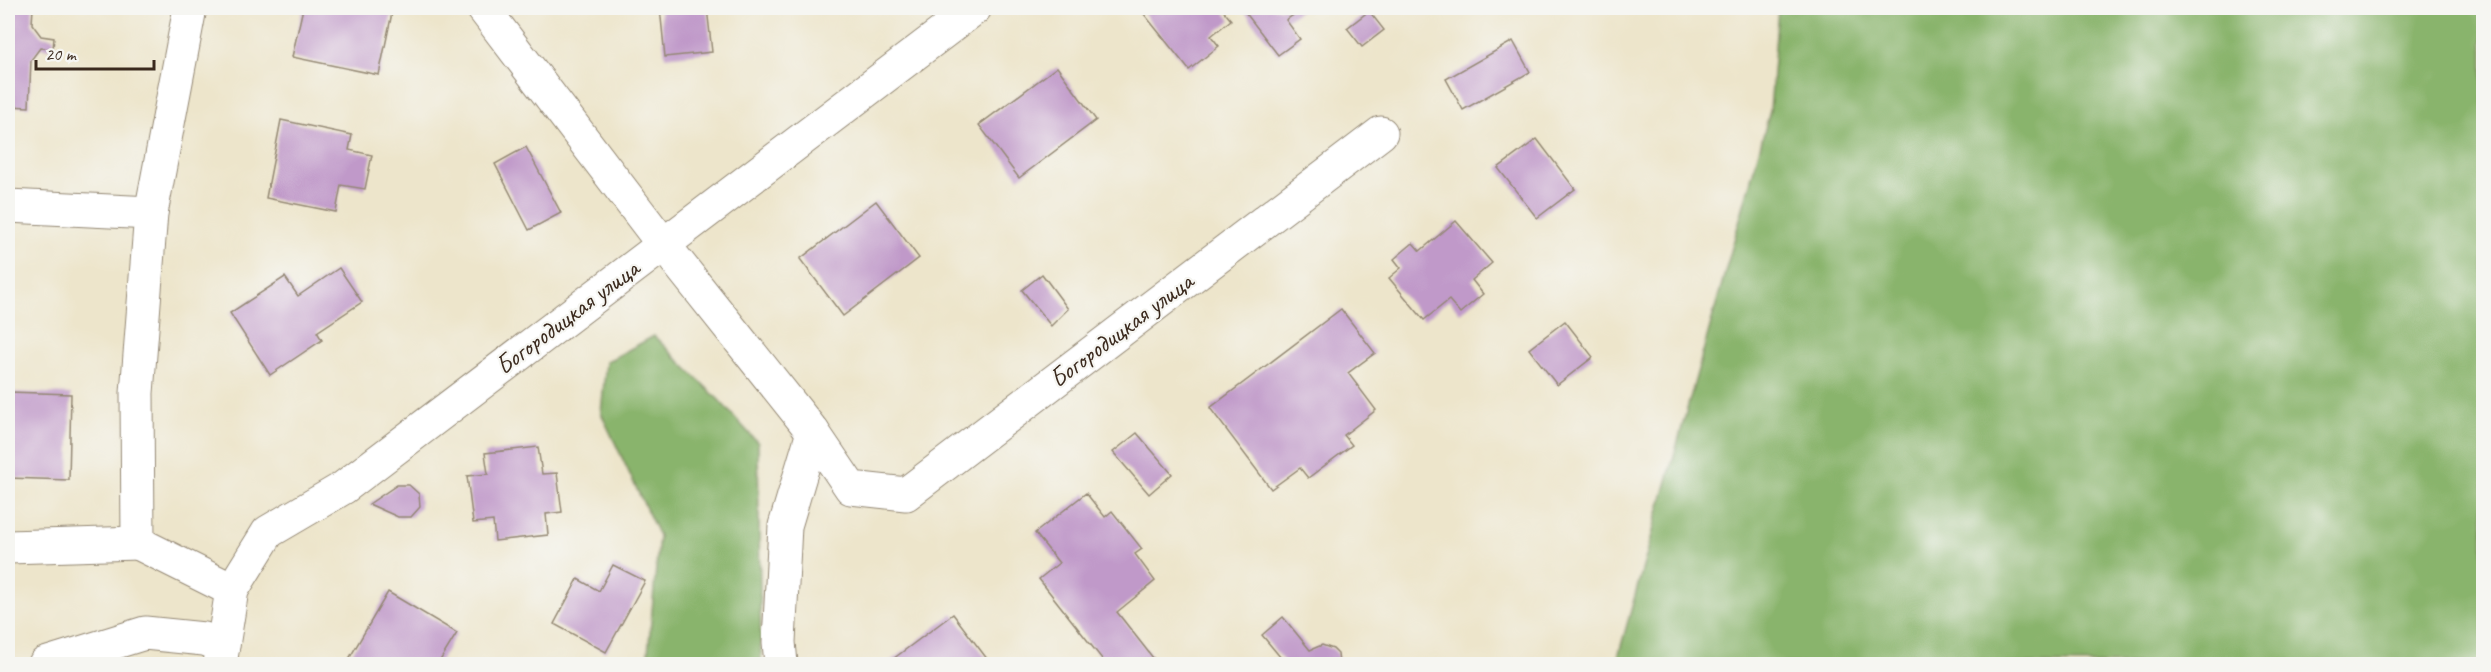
<svg xmlns="http://www.w3.org/2000/svg" width="2491" height="672" viewBox="0 0 2491 672" font-family="Caveat,sans-serif">
<style>
.forest{fill:#89b46c;stroke:#626f45;stroke-width:1.5}
.building{fill:#c099c9}
.lines{fill:none;stroke-linecap:round;stroke-linejoin:round}
.minor-casing{stroke:#948874;stroke-width:35}
.minor{stroke:#fff;stroke-width:33}
.labels{text-anchor:middle;dominant-baseline:central;stroke-width:4.5;stroke-linejoin:round;paint-order:stroke}
.street-label{font-size:26px;fill:#3b2a1e;stroke:#f6f6f2}
</style>
<rect width="100%" height="100%" fill="#f6f6f2"/>
<filter id="ink" filterUnits="userSpaceOnUse"><feTurbulence type="fractalNoise" baseFrequency=".0167" numOctaves="2"/><feDisplacementMap in="SourceGraphic" scale="12" xChannelSelector="R" yChannelSelector="G"/><feConvolveMatrix kernelMatrix="1 2 1 2 8 2 1 2 1" color-interpolation-filters="sRGB"/></filter>
<filter id="wash" filterUnits="userSpaceOnUse"><feTurbulence type="fractalNoise" baseFrequency=".008" numOctaves="4" result="noise"/><feDisplacementMap in="SourceGraphic" scale="24" xChannelSelector="R" yChannelSelector="G"/><feGaussianBlur stdDeviation="1.35" result="paint"/><feColorMatrix in="noise" values="0 0 0 0 0 0 0 0 0 0 0 0 0 0 0 0 0 1.4 0 .05"/><feComposite in="paint" operator="in"/></filter>
<g filter="url(#wash)">
<rect width="100%" height="100%" fill="#ede5cb"/>
<!-- forest -->
<g class="forest">
<path d="M1778,8H2483V664H1616L1770,111Z"/>
<path d="M654,336L719,400L758,443L761,664H647L659,536L601,413L606,362Z"/>
</g>
<g id="blocks">
<!-- building -->
<g class="building">
<path d="M8,8H33L32,24L41,36L54,38L53,49L40,48L31,60L29,107L8,106Z"/>
<path d="M303,8H393L379,75L292,57Z"/>
<path d="M660,8H707L712,52L665,57Z"/>
<path d="M1141,8H1221L1231,20L1211,36L1219,46L1189,70L1140,9Z"/>
<path d="M1242,8H1304L1286,20L1300,39L1278,55Z"/>
<path d="M1369,11L1384,30L1362,47L1347,28Z"/>
<path d="M1513,41L1530,72L1463,110L1446,79Z"/>
<path d="M1057,67L1096,120L1019,178L979,125Z"/>
<path d="M281,120L352,135L349,150L372,155L365,189L341,185L336,212L266,198Z"/>
<path d="M1537,139L1575,189L1537,218L1498,168Z"/>
<path d="M526,147L561,213L529,230L495,164Z"/>
<path d="M876,201L919,258L843,316L800,259Z"/>
<path d="M1456,221L1492,263L1472,280L1483,294L1460,313L1449,300L1424,320L1389,278L1401,268L1394,259L1413,243L1420,251Z"/>
<path d="M339,268L362,302L317,332L322,340L270,375L230,313L285,277L298,296Z"/>
<path d="M1042,274L1068,309L1051,326L1022,290Z"/>
<path d="M1341,309L1375,353L1348,373L1376,410L1344,435L1352,445L1308,478L1300,468L1271,489L1210,408Z"/>
<path d="M1565,321L1593,357L1557,385L1529,349Z"/>
<path d="M8,392L71,394L69,480L8,478Z"/>
<path d="M1137,433L1172,474L1149,494L1113,452Z"/>
<path d="M538,447L542,474L557,473L562,512L546,514L548,535L495,541L493,521L473,523L467,476L488,474L485,453Z"/>
<path d="M397,485H409L419,494L420,507L411,517H398L369,504Z"/>
<path d="M1086,493L1105,517L1112,511L1142,549L1135,554L1155,581L1117,612L1157,663L1155,664H1106L1039,579L1059,563L1035,533Z"/>
<path d="M613,565L645,581L606,652L554,624L578,579L599,591Z"/>
<path d="M388,592L457,633L438,664H346Z"/>
<path d="M953,614L991,664H891L889,662Z"/>
<path d="M1283,617L1310,650L1322,645L1333,649L1338,654L1339,664H1286L1262,635Z"/>
</g>
</g>
</g>
<g filter="url(#ink)">
<use href="#blocks" fill-opacity="0" stroke="#948874" stroke-width="1.5"/>
<g class="lines">
<!-- minor casing -->
<g class="minor-casing">
<g id="minor">
<path d="M190,8L151,213L137,393L138,543L232,590"/>
<path d="M483,8L663,244L813,432L851,488L906,494L1381,133"/>
<path d="M8,206L151,213"/>
<path d="M8,547L138,543"/>
<path d="M45,664L145,633L204,639L223,645"/>
<path d="M220,664L232,590L268,532L343,488L975,8"/>
<path d="M781,664L779,642L785,526L813,432"/>
</g>
</g>
<!-- minor -->
<use href="#minor" class="minor"/>
</g>
</g>
<g class="labels">
<!-- street labels -->
<g class="street-label">
<text transform="translate(567 317) rotate(-37)">Богородицкая улица</text>
<text transform="translate(1121 330) rotate(-37)">Богородицкая улица</text>
</g>
</g>
<!-- margin -->
<rect width="2491" height="672" fill="none" stroke="#f6f6f2" stroke-width="30"/>
<!-- scale -->
<path d="M36 60v9h118v-9" fill="none" stroke="#3b2a1e" stroke-width="3"/>
<text x="45" y="60" font-size="18" fill="#3b2a1e" stroke="#f6f6f2" stroke-width="4.5" paint-order="stroke">20 m</text>
</svg>
